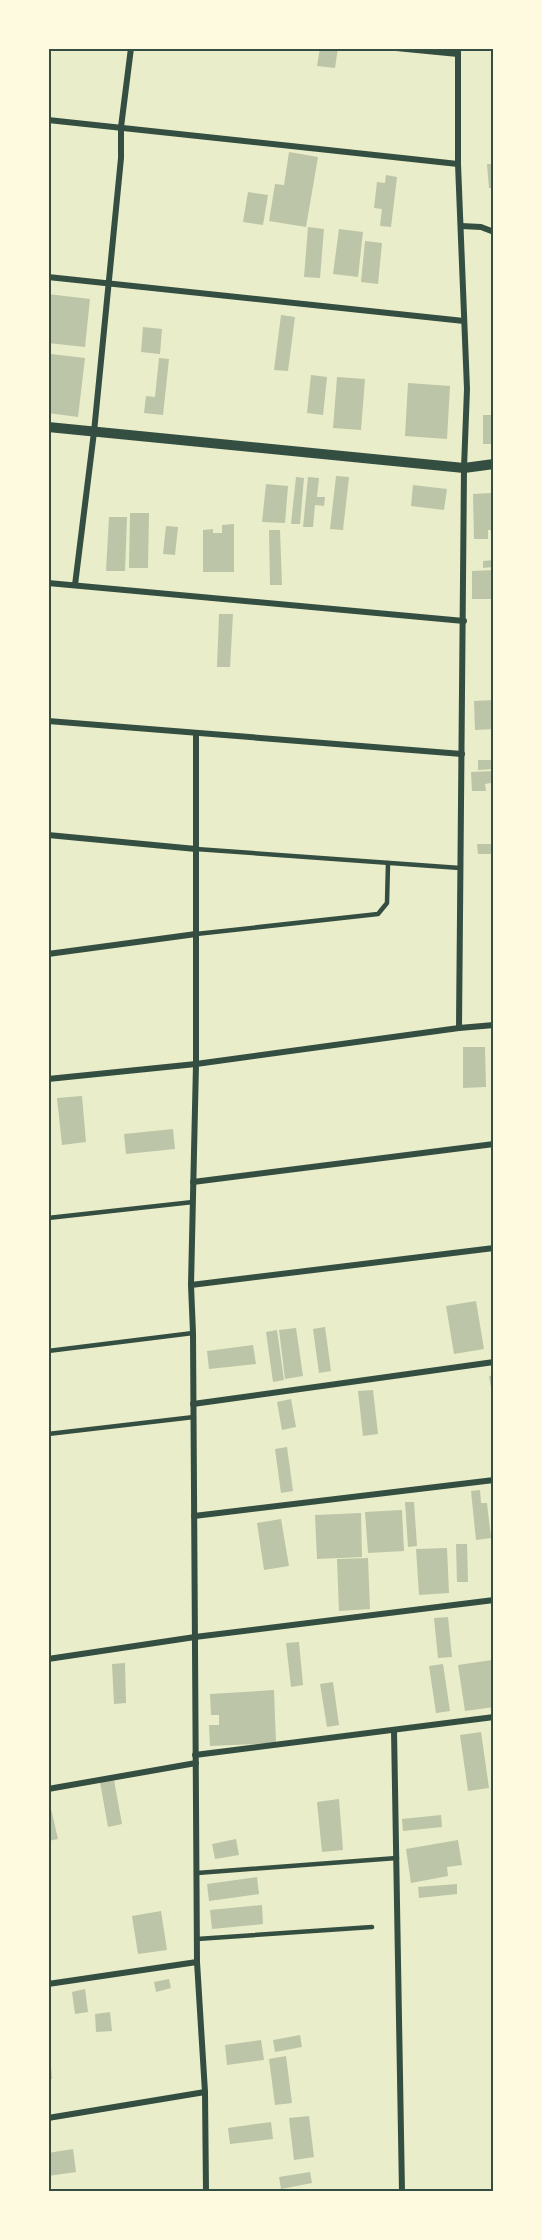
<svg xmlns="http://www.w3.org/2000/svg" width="542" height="2240" viewBox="0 0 542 2240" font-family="'PT Sans Narrow',sans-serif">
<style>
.building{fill:#bcc5a7}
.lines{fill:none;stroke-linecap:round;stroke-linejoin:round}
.service{stroke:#344e41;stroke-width:4.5}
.minor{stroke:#344e41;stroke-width:6}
.tertiary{stroke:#344e41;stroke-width:10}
.neatline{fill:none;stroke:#344e41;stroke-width:2}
</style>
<rect width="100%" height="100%" fill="#e9edc9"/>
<!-- building -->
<g class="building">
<path d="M320,48H338L335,68L317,66Z"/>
<path d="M289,152L318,157L306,227L269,221L275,184L284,185Z"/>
<path d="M487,164H494V188H489Z"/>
<path d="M386,175L397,177L391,227L380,226L382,209L374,208L377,182L385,183Z"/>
<path d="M248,192L268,195L263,225L243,222Z"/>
<path d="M48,202H51L50,228H48Z"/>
<path d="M308,227L324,229L320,278L304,277Z"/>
<path d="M339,229L363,232L358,277L333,274Z"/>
<path d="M365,241L382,243L378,284L361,282Z"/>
<path d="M48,294L90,299L85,347L48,343Z"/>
<path d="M281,315L295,317L288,371L274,370Z"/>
<path d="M143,327L162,329L160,354L141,352Z"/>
<path d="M51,354L85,358L78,417L48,413V379Z"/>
<path d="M159,358L169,359L163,415L144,413L146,396L155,397Z"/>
<path d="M311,375L327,377L323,415L307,413Z"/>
<path d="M337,377L365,379L361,430L333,428Z"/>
<path d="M408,383L450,386L447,439L405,436Z"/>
<rect x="483" y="415" width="11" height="29"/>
<path d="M336,476L349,477L343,530L330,529Z"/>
<path d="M296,477L304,478L300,524H291Z"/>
<path d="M308,477L319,478L317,497H325L324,506L315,505L313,527H303Z"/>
<path d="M266,484L288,486L285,523L262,522Z"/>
<path d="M413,485L447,489L444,510L411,506Z"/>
<path d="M491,493V530H488V539H474L473,494Z"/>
<path d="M130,513H149L148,568H129Z"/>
<path d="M109,517H127L125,571H106Z"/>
<path d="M234,524V572H203V530L213,529V533H222V525Z"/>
<path d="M166,526L178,527L175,555L163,554Z"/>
<path d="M269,530H280L282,585H270Z"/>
<path d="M494,560V567L483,568V561Z"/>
<path d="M494,570V599H472V571Z"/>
<path d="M219,614H233L230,667H217Z"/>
<path d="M494,700V729L475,730L474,701Z"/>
<path d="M478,760H494V769L478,770Z"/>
<path d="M494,771V780H491V783L485,784L486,791H472L471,772Z"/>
<path d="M477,844H494V854H478Z"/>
<path d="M463,1047H485L486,1087L463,1088Z"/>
<path d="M82,1096L86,1142L62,1145L57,1098Z"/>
<path d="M173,1129L175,1149L126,1154L124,1134Z"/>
<path d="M476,1301L484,1349L454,1354L446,1306Z"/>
<path d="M325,1327L331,1371L319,1373L313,1329Z"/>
<path d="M296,1328L303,1376L285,1379L279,1330Z"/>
<path d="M277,1330L284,1380L273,1382L266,1332Z"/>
<path d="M253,1345L256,1364L209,1369L207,1351Z"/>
<path d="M494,1375V1400H493L489,1376Z"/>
<path d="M373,1390L378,1434L363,1436L358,1391Z"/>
<path d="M291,1399L296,1427L282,1430L277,1402Z"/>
<path d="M287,1447L293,1491L281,1493L275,1449Z"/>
<path d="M480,1490L481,1503H487L491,1538L476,1540L471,1491Z"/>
<path d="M405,1502H414L417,1546L408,1547Z"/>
<path d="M402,1510L404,1551L368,1553L365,1512Z"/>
<path d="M361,1513L362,1557L317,1559L315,1515Z"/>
<path d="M281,1519L289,1566L264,1570L257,1523Z"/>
<path d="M456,1544H467L468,1582H457Z"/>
<path d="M447,1548L449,1593L419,1595L416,1549Z"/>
<path d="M368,1558L370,1609L339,1611L337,1559Z"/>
<path d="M448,1617L452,1657L438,1658L434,1618Z"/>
<path d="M299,1642L303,1685L291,1687L286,1643Z"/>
<path d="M492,1660L494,1707L465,1711L458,1665Z"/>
<path d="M125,1663L126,1703L114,1704L112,1664Z"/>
<path d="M443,1664L450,1711L436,1713L429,1666Z"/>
<path d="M333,1682L339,1725L327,1727L320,1684Z"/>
<path d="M274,1690L276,1743L210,1746L209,1725H219V1715H211L210,1694Z"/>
<path d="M481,1732L489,1788L468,1791L460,1735Z"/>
<path d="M114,1780L122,1824L108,1827L100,1782Z"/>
<path d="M48,1796L58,1839L48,1841Z"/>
<path d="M339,1799L343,1850L322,1852L317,1802Z"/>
<path d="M441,1815L442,1827L403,1831L402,1819Z"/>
<path d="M236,1839L239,1855L215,1859L212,1844Z"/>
<path d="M458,1840L462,1865L447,1867L448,1876L411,1883L406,1849Z"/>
<path d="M257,1877L259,1894L209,1901L207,1884Z"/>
<path d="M457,1884V1894L419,1898L418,1887Z"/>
<path d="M262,1905L263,1924L212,1929L210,1910Z"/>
<path d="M161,1911L167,1950L138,1954L132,1916Z"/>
<path d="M169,1979L171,1988L156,1992L154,1982Z"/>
<path d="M85,1989L88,2012L75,2014L72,1992Z"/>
<path d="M110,2012L112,2031L96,2032L95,2014Z"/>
<path d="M300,2035L302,2047L275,2052L273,2040Z"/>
<path d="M261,2040L264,2060L227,2065L225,2045Z"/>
<path d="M50,2052L52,2079H48V2053Z"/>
<path d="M286,2056L292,2103L275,2105L269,2059Z"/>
<path d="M309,2116L314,2157L294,2160L289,2118Z"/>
<path d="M271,2122L273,2139L230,2144L228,2128Z"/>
<path d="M73,2149L76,2172L48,2176V2153Z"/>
<path d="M310,2172L312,2183L281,2189L279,2177Z"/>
</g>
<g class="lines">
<!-- service -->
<g class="service">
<path d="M196,849L460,868"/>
<path d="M196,934L378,914L387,903L388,863"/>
<path d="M48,1218L193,1202"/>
<path d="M48,1351L193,1333"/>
<path d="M48,1434L194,1417"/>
<path d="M197,1873L397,1858"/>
<path d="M197,1939L372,1927"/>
</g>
<!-- minor -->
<g class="minor">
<path d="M396,48L458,54"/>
<path d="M48,120L458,164"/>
<path d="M461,226L481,227L494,232"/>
<path d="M48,277L464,321"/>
<path d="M48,583L464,621"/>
<path d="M75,585L94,432L121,158V127L131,48"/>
<path d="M48,721L462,754"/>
<path d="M196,733V1064L191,1285L193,1333L197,1962L205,2092L206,2192"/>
<path d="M48,835L196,849"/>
<path d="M48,954L196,934"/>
<path d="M459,1028L494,1025"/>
<path d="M48,1079L196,1064L459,1028L464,468L467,389L458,164V48"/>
<path d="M193,1182L494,1144"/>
<path d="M191,1285L494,1248"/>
<path d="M193,1404L494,1362"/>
<path d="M194,1516L494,1480"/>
<path d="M48,1659L195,1637L494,1600"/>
<path d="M394,1730L402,2192"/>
<path d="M195,1755L494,1717"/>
<path d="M48,1789L196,1763"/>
<path d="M48,1984L197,1962"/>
<path d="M48,2118L205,2092"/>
</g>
<!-- tertiary -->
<path class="tertiary" d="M48,427L464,468L494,464"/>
</g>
<!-- border -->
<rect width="542" height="2240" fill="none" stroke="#fefae0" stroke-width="99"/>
<rect x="50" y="50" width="442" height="2140" class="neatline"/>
</svg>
